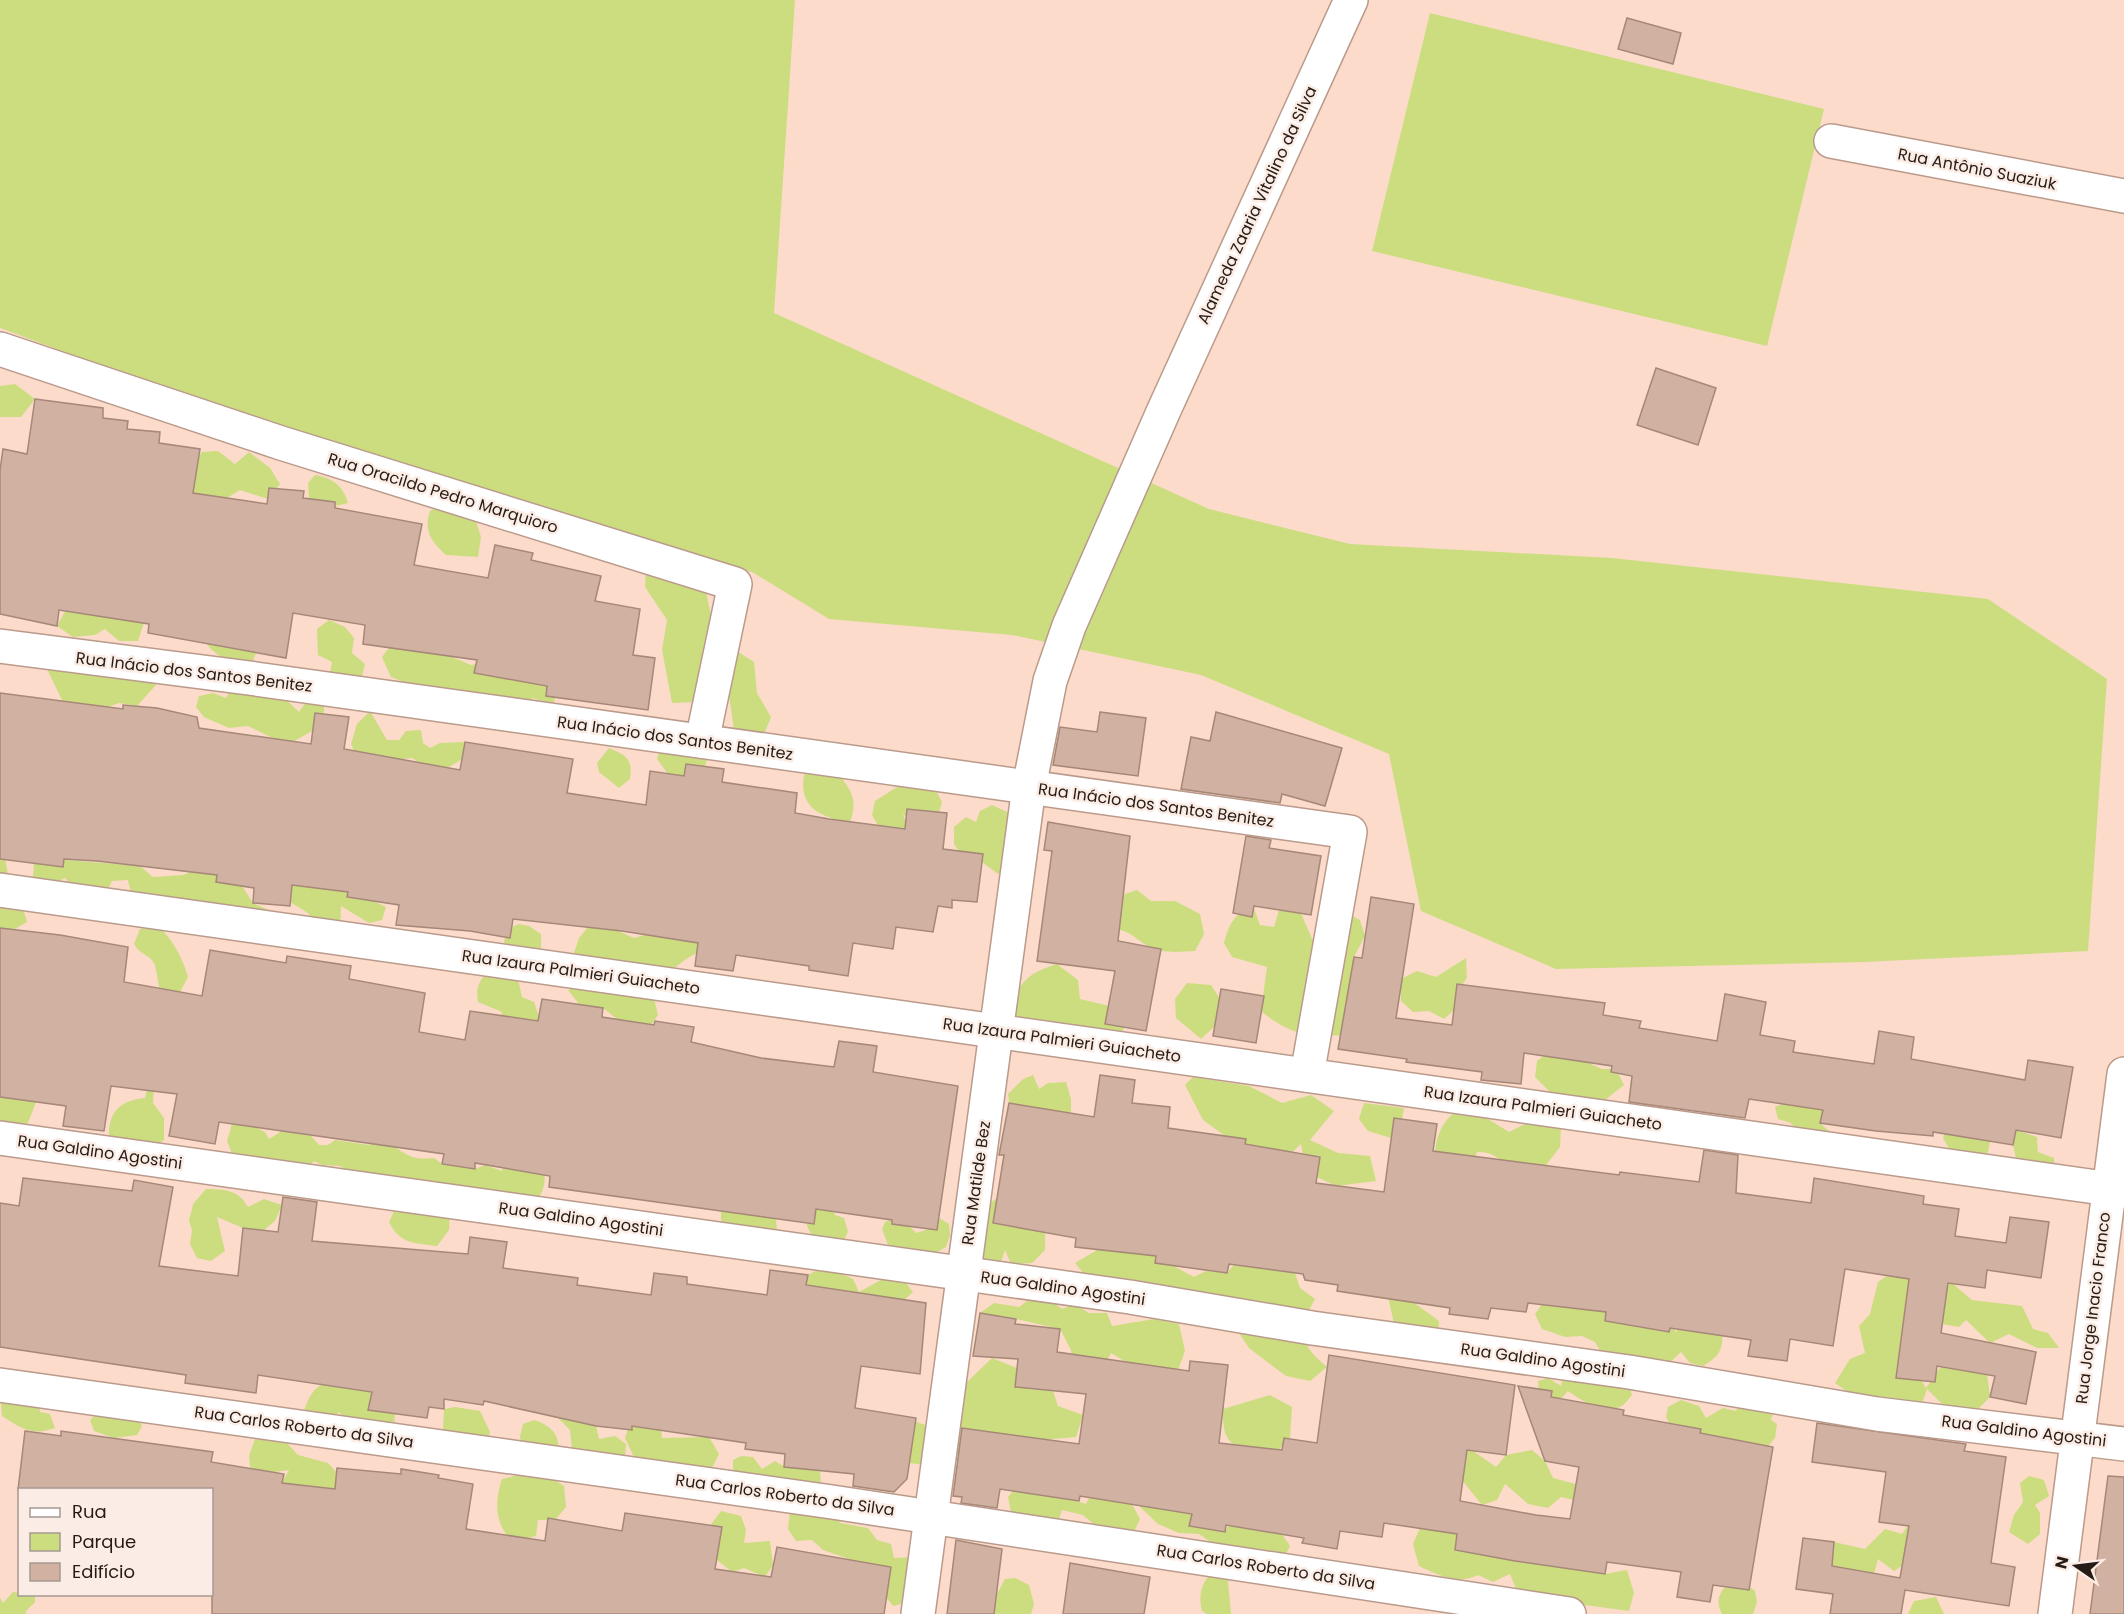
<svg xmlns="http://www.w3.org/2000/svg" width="2124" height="1614" viewBox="0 0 2124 1614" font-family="Poppins,sans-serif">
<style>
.green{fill:#ccdd80}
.building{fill:#d1b1a1;stroke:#a68778;stroke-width:1.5}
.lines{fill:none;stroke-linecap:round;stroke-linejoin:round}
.street-casing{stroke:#ba9a8b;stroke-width:36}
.street{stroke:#fff;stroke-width:33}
.labels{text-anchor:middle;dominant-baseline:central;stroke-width:5;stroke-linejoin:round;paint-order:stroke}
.street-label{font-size:16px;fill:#261b15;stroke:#fbede6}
</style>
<rect width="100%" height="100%" fill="#fcdbca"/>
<!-- green -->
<g class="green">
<path d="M0,0H795L774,313L1209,509L1350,544L1612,558L1988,599L2107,679L2088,951L1864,962L1556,969L1421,911L1389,754L1201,675L1012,635L829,619L752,572L284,433L0,328Z"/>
<path d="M1430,13L1824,109L1767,346L1372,251Z"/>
<path d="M15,384L35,399L21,417H0V386Z"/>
<path d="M218,451L235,464L249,452L270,468L280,484L268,499L240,490L227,498L184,495L190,467L202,452Z"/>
<path d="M315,475C333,478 343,486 348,503C334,507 320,508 309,499L308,483Z"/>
<path d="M443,504L476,521L481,537L478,557L446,555C432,542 423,531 430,511Z"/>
<path d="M646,568L705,586L712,621L721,641L754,662L757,693L771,717L763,737L734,729L729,696L711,692L698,702L672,703L662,650L667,620L645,587Z"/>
<path d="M68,606L144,623L138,641H119L105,629L95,635L73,637L57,626Z"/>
<path d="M329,620L345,627L354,638L352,653L365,664L361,680L330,673L332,662L318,655L317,629Z"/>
<path d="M251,633L256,653L250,668C231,663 217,658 205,642Z"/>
<path d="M407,638L471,665L500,659L559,687L553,704L532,698L527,711L414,686L391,677L382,657L389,648Z"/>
<path d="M137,654L156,685L137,706L119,703L100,710L63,702L45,665Z"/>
<path d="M234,683L276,690L299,712L308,699L324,704V720L316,729L287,745L248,726L229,728L215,722L204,717L196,707L199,696L213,693L226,698Z"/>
<path d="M370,711L387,740H399L406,731L421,730L423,743L430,748L440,743L465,742L461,760L447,768L423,765L412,758L394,760L356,755L351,744L357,724Z"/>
<path d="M662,744L694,746L707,759L703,776L683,783L668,774L657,759Z"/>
<path d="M609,748C626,755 633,759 630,779L619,788L599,772L597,763Z"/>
<path d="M814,766L833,767C848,787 860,797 850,822C822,818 798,808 804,775Z"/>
<path d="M920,783L935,789L942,802L938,817L910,820L903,814L906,823L904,835L880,829L872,815L875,801L897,787Z"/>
<path d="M992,805L1009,813L1010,866L998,874L975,857L962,856L954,844V827L966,817L976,822L980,811Z"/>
<path d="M0,842C7,858 6,874 12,888C18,900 24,908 27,922L13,930L0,928Z"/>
<path d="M67,860L140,866L153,877L183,875L203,867L242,886L253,903L273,912L288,926L133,902L128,880L112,881L105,895L75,890L65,878L47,887L33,877L34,863L51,865Z"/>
<path d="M303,879L363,896L386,907L382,920L369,923L341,906L340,934L317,926L308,913L290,902L291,884Z"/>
<path d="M1137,890L1151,901H1175L1200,914L1204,934L1195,951C1179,952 1160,954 1146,945C1136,939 1132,933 1120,930L1112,946L1111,919L1125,894Z"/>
<path d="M1253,906L1260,925L1274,927L1279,910L1298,906L1312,939L1320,943L1350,915L1360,920L1365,936L1354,957L1369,964L1356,1035C1314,1036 1295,1039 1261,1011L1267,967L1232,957L1224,943C1229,924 1234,914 1253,906Z"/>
<path d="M518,924L529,926L541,934V950L531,955L508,951L504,942L507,930Z"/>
<path d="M605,925L634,938L669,928L700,933L697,953C679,961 668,976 651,986L658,1015L651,1025L617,1019L603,1008L579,1004L568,990L586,984L572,959L579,938L589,926Z"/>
<path d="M157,926C172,937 183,959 188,977L180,992L161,995C158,986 157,969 154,963C149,954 140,955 134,944L140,929Z"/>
<path d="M1466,958L1467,978L1456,993L1454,1010L1444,1019L1429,1011L1413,1012L1401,1001V979L1417,971L1436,977Z"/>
<path d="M1057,964L1078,980L1080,999L1118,1008L1124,1027L1119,1046L1017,1029L1009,1011C1021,981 1026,974 1057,964Z"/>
<path d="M493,968L511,970L519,983L522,997L534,1002L539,1017L537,1032L500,1022L502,1012L478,1002C475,985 480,979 493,968Z"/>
<path d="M1187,983L1211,985L1220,999L1215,1026L1201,1039L1176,1018L1175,999Z"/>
<path d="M1554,1048L1602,1069H1616L1624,1085L1605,1100L1581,1099L1551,1093L1535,1077L1537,1061Z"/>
<path d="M1033,1075L1039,1089L1048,1083L1066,1082L1071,1099V1121L1027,1117L1009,1103L1008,1094L1023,1079Z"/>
<path d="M1193,1077L1249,1086L1282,1103L1311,1095L1334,1111L1310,1140L1338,1153L1370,1156L1376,1181L1336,1186L1306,1172L1301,1144L1284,1160H1258L1203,1120L1185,1085Z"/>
<path d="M148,1084L154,1087L153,1103L164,1118V1140L142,1154L109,1138C108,1112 120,1100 145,1098Z"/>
<path d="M0,1090L36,1102L26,1128L0,1136Z"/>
<path d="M1364,1103L1404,1108L1400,1129L1391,1138L1368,1131L1359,1119Z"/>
<path d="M1785,1103L1823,1110L1820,1123L1834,1136L1797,1132L1791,1123L1778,1119L1775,1107Z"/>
<path d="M1464,1106H1478L1488,1119L1509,1132L1525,1124L1561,1128L1560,1147L1543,1169L1512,1172C1501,1159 1494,1152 1477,1152L1471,1168L1435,1167C1434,1141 1439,1120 1464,1106Z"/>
<path d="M234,1117L265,1132L269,1139L282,1131L311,1136L319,1145H328L335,1140L369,1145L383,1141C406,1151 406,1161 434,1158L442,1164L454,1158L475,1163V1169L485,1165L502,1171L505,1160L544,1164C546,1181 545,1192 533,1205L509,1192L499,1205L360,1178L340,1166L322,1165L314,1161L300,1175L235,1161L227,1141Z"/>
<path d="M1949,1122L1990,1141L1988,1152L1977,1165L1952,1154L1943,1138Z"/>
<path d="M2016,1130L2037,1137L2038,1152L2054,1158L2055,1172L2017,1163L2013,1145Z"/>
<path d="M206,1189C224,1189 239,1190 248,1207L264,1199L282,1205L275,1221L264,1230L243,1228L217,1217L225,1251L211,1261L197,1258L190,1244L192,1230L189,1221L193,1204Z"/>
<path d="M736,1195L750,1215L775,1210L777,1230H732L721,1220V1203Z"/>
<path d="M996,1199L1010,1214L1033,1220L1045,1232V1250L1032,1263L1011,1264L1005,1250L1001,1262L971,1258L978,1211Z"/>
<path d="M829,1200L835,1215L844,1218L848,1232L841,1246C814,1242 804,1234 806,1207Z"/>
<path d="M395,1209L450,1210L449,1230L437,1246C414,1243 400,1244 389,1222Z"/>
<path d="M900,1216L916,1233L929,1229L939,1218L949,1224L950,1235L946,1247L930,1256L890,1250L882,1229L885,1222Z"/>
<path d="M1099,1249L1155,1256L1194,1277L1206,1271L1227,1273L1244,1253L1280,1262L1295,1273L1300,1288L1315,1299C1297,1331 1299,1344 1327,1367L1310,1381L1286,1376L1249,1348L1239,1333L1243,1309L1135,1297L1121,1278L1099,1292L1075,1263Z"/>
<path d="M825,1266L853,1279L859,1292L886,1277L902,1278L913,1292L903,1301L844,1300L842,1290L820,1294L806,1285L808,1275Z"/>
<path d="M1897,1269C1917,1289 1924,1291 1952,1283L1972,1300L2022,1306L2033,1329L2048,1333L2059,1348H2037L2009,1334L1990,1343L1966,1320L1959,1327L1909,1318L1900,1344L1926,1388L1944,1362L1987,1374L1990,1397L1968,1419L1945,1407L1927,1389L1922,1404L1852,1395L1835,1383L1850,1359L1865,1353L1859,1326L1870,1314L1878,1282Z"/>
<path d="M1039,1292L1062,1309L1075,1304L1089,1313H1107L1112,1326L1154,1319L1179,1324L1185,1351L1178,1370L1126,1362L1111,1353L1100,1375L1075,1374L1071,1350L1060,1329L1016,1319L999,1323L980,1313L994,1303L1019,1307Z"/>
<path d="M1551,1292L1671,1321L1676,1333L1682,1315L1721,1326C1725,1346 1721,1356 1703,1366L1690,1363L1681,1352L1663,1369L1606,1361L1595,1342L1582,1336L1565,1337L1542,1329L1535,1314Z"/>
<path d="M1387,1293L1413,1302L1439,1321L1438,1338L1396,1332Z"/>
<path d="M992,1358L1017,1368L1028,1389L1053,1391L1058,1406L1083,1415L1076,1437L983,1445L958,1455L953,1444L964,1385Z"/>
<path d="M1572,1372L1628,1382L1632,1395C1629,1398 1625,1404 1622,1406C1606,1415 1581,1401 1568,1391L1559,1401L1539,1394L1538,1381L1548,1378L1561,1386L1562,1380Z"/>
<path d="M363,1376L395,1413L394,1429L343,1422L340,1412L323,1423L303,1415C314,1376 328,1383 363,1376Z"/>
<path d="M0,1389L39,1404L40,1412L50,1414L55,1428C32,1436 22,1429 2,1416Z"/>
<path d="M1270,1395L1292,1407L1290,1439L1278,1450L1260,1456C1230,1446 1222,1442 1223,1409Z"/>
<path d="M1742,1398L1774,1410L1771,1420L1777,1424L1775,1438L1766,1449L1673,1430L1666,1417L1668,1407L1681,1400L1699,1406L1706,1418L1723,1408L1736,1411Z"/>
<path d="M106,1406L139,1419L142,1426L137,1435L114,1438L94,1431L90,1420Z"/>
<path d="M455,1407L480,1411L490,1432L485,1448L448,1441L443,1428L444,1409Z"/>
<path d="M634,1408L660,1416L662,1438L709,1437L719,1454L710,1472L639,1468L625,1438Z"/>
<path d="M556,1416L596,1426L599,1439L615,1436L626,1444L625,1457L573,1461L570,1430Z"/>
<path d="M534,1420C554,1426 562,1438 557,1459L522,1452L520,1437L523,1424Z"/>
<path d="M910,1420L929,1426L934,1437L923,1443L929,1452L925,1465L909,1463L906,1450L912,1442L906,1429Z"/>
<path d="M255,1439L287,1443L298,1455L328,1463L340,1476V1491L304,1497L299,1485L282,1483L289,1470L274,1472L266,1478L251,1474L249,1456Z"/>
<path d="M1458,1449L1473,1451L1496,1467L1506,1455L1532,1450L1545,1461L1553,1478L1583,1486L1578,1501L1561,1497L1548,1508L1528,1504L1505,1484L1497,1500L1482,1505L1453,1469Z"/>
<path d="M741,1456L753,1457L762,1469L775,1461C787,1469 795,1469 809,1465L820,1471L821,1484L733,1474V1460Z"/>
<path d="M525,1473L548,1476L564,1486L566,1507L555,1520H538L536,1536L512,1542C495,1523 494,1503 502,1479Z"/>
<path d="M2029,1476L2044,1480L2049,1496L2035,1505L2040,1513V1534L2028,1544L2009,1532L2014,1515L2023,1502L2020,1483Z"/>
<path d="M1020,1483L1086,1504L1094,1488L1129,1499L1140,1519L1132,1536L1104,1533L1083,1515L1062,1510L1056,1528L1012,1517L1008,1497Z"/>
<path d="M1144,1485L1205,1513L1225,1531L1232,1520L1282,1534L1290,1546L1284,1558L1224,1551L1199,1534L1179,1533L1158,1524L1140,1507Z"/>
<path d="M1924,1503L1902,1566L1894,1571L1878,1559L1872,1581L1837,1584L1832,1563L1834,1542L1865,1549L1885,1529L1902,1534Z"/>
<path d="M833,1507L840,1523L868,1528L877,1540L891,1544L894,1558L915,1557L909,1602L893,1606L858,1562L823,1550L812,1540L796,1541L788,1529L790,1510Z"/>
<path d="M721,1511L741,1516L746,1530L744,1543L770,1541L773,1565L765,1577L744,1568L732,1572L717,1560L706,1531Z"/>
<path d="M1432,1516L1564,1563L1569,1569L1587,1565L1605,1574L1627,1570L1634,1593L1629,1611L1519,1596L1510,1574L1493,1582L1478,1575C1458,1585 1438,1575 1419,1566L1413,1544L1420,1528Z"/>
<path d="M1213,1571H1227L1231,1614H1207L1202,1611C1198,1595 1201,1583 1213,1571Z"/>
<path d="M1015,1578L1029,1585L1034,1604L1031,1614H994L997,1594L1005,1579Z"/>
<path d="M1732,1580L1745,1583L1755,1591L1757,1602L1753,1614H1722C1714,1599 1721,1590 1732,1580Z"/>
<path d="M13,1592L35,1595V1602L25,1612L27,1614H0V1598L3,1603Z"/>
<path d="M1936,1597L1944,1614H1908L1914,1601Z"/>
</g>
<!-- building -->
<g class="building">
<path d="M1627,18L1681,33L1673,64L1618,49Z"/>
<path d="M1656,368L1716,388L1698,445L1637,425Z"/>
<path d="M35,399L103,408V418L128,421L127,429L160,432L159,443L200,449L193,493L267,504L269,488L304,491L303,498L335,502V508L422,524L414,565L488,578L495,545L533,553L531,560L601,576L595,601L640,609L633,655L655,658L648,710L546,696L547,686L474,673L477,660L363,644L365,625L293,613L286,658L148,633L149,624L59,610L57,626L0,614V470L3,449L27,454Z"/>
<path d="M0,693L123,709V705L157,708L197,717L199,728L311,744L315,713L349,717L344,749L460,770L465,742L573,759L567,793L646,805L650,771L684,776L686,764L724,769L722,782L797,793L795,813L829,819L905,829L907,809L947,813L943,849L983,854L977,902L952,900V908L938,906L933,932L896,927L893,949L853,943L848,976L809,970V966L736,955L733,971L695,966L698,943L622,931L513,919L510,938L470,931L396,925L399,905L347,897L348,892L292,885L290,906L253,903L254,888L216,882L217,875L97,861L64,859L63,867L0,859Z"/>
<path d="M1100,712L1146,718L1138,776L1053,765L1060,727L1097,732Z"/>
<path d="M1216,712L1342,748L1325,806L1282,794L1280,803L1181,789L1191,737L1210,741Z"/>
<path d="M1048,822L1130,836L1118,941L1161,949L1146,1031L1105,1024L1115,971L1037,961L1052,851L1044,850Z"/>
<path d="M1246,836L1271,840L1269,848L1321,856L1311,915L1254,906L1252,917L1233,913Z"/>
<path d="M1371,897L1414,904L1396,1018L1452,1025L1457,984L1605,1003L1603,1015L1641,1021L1639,1028L1717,1041L1725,994L1766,1002L1760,1035L1795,1041L1793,1052L1874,1064L1879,1031L1914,1037L1911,1059L2025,1080L2028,1060L2073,1067L2061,1138L2016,1130L2013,1145L1933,1132V1136L1876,1131L1820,1123L1823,1110L1749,1099L1745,1118L1629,1102L1632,1076L1611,1072L1612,1066L1524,1053L1521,1084L1481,1080L1482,1072L1406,1062L1407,1059L1338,1049L1354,957L1362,958Z"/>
<path d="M0,928L60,935L128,947L124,982L202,996L210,950L286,963L287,956L351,966L349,979L425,993L419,1032L465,1040L470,1011L538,1021L542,999L603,1008L602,1017L654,1025L655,1021L694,1027L691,1042L761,1058L834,1067L839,1041L877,1046L873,1072L958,1086L937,1230L892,1224V1220L816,1209L814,1224L549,1187L550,1176L475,1163V1169L442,1164L444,1154L219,1122L215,1144L169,1136L177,1094L111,1086L104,1131L63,1126L66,1106L0,1097Z"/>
<path d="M1221,989L1264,996L1256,1043L1213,1036Z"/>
<path d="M1100,1075L1135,1080L1132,1103L1170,1107L1168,1128L1246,1139L1245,1144L1320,1157L1316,1183L1384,1192L1394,1118L1437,1124L1433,1151L1619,1175L1620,1172L1699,1182L1704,1150L1738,1155L1736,1193L1811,1203L1814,1178L1924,1196L1923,1204L1959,1209L1955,1236L2006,1243L2010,1217L2049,1222L2041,1278L1987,1270L1985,1288L1948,1283L1941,1333L2036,1352L2026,1404L1990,1397L1995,1376L1937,1366L1935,1382L1896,1378L1909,1279L1845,1269L1833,1346L1790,1339L1787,1361L1748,1356L1751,1340L1670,1328L1669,1332L1605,1321L1606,1312L1528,1303L1526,1312L1491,1308L1488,1319L1449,1314L1450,1308L1337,1291L1338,1285L1305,1280L1303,1274L1229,1264L1227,1273L1155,1263L1156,1256L1075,1247L1076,1238L993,1223L1004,1155H999L1009,1103L1094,1117Z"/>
<path d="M23,1178L132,1191L134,1180L173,1187L159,1266L238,1276L243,1228L278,1232L283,1197L317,1202L312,1241L468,1254L470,1237L507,1242L503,1268L578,1278L577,1285L651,1295L654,1273L687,1277V1284L767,1295L770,1270L808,1275L806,1285L926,1303L920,1374L861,1366L855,1408L916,1418L907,1479L894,1492L853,1486L854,1474L784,1467L785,1454L745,1449L746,1443L632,1426V1430L596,1426L484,1401L483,1405L444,1399V1409L429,1407L427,1418L368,1410L372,1392L258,1375L256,1393L185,1383L186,1375L0,1347V1203L19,1206Z"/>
<path d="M980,1313L1016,1319L1015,1324L1060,1329L1057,1352L1189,1371L1190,1361L1228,1365L1219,1443L1282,1450L1284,1438L1317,1443L1329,1355L1515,1385L1506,1455L1467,1450L1460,1501L1536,1515L1570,1519L1579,1467L1545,1461L1518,1386L1552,1391L1551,1397L1624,1410L1623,1415L1701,1429L1700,1433L1773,1447L1749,1590L1713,1585L1710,1602L1677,1597L1681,1572L1607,1562L1605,1574L1515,1561L1455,1550L1457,1534L1384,1523L1382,1537L1340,1531L1337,1549L1302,1543L1304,1538L1226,1525L1225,1532L1189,1526L1192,1514L1080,1496L1079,1501L1000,1489L997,1508L961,1503L962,1497L953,1496L962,1428L1079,1444L1086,1394L1015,1387L1018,1359L973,1356Z"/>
<path d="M1817,1423L1966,1444L1964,1451L2006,1457L1991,1563L2015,1567L2009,1606L1905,1590L1901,1614H1830L1833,1594L1796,1589L1803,1538L1834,1542L1832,1566L1900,1578L1909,1526L1879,1522L1886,1472L1812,1462Z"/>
<path d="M25,1431L61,1436V1431L213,1452L211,1462L284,1474L282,1483L335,1489L337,1468L401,1474V1469L439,1475L438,1478L473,1484L466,1529L545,1541L548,1518L622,1531L625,1513L722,1527L715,1569L771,1577L777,1547L891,1567L884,1614H212V1490H18Z"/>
<path d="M2108,1476L2124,1477V1614H2090Z"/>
<path d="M956,1540L1002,1549L994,1614H947Z"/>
<path d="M1070,1563L1150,1577L1144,1614H1063Z"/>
</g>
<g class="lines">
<!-- street casing -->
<g class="street-casing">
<g id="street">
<path d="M1831,141L2124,196"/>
<path d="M0,349L281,443L735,584L702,741"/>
<path d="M0,646L256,679L1350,832L1307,1075"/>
<path d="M0,890L2124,1191"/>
<path d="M0,1138L1130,1297L1312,1328L1629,1372L1877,1414L2124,1444"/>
<path d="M0,1385L832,1502L1569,1614"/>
<path d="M918,1614L1029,787L1050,681L1069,626L1164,410L1351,0"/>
<path d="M2055,1614L2124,1074"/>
</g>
</g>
<!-- street -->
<use href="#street" class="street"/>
</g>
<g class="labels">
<!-- street labels -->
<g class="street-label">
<text transform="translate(1977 169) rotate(11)">Rua Antônio Suaziuk</text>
<text transform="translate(1257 205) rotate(-65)">Alameda Zaaria Vitalino da Silva</text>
<text transform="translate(443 493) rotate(17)">Rua Oracildo Pedro Marquioro</text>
<text transform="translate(194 672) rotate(7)">Rua Inácio dos Santos Benitez</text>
<text transform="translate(675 738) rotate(8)">Rua Inácio dos Santos Benitez</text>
<text transform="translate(1156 805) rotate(8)">Rua Inácio dos Santos Benitez</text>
<text transform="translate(581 972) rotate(8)">Rua Izaura Palmieri Guiacheto</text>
<text transform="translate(1062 1040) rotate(8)">Rua Izaura Palmieri Guiacheto</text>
<text transform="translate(1543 1108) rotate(8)">Rua Izaura Palmieri Guiacheto</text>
<text transform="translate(100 1152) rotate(8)">Rua Galdino Agostini</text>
<text transform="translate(976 1183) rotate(-82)">Rua Matilde Bez</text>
<text transform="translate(581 1219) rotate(8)">Rua Galdino Agostini</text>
<text transform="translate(1063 1288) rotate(8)">Rua Galdino Agostini</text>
<text transform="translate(2093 1308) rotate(-83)">Rua Jorge Inacio Franco</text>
<text transform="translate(1543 1360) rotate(8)">Rua Galdino Agostini</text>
<text transform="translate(304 1427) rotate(8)">Rua Carlos Roberto da Silva</text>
<text transform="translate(2024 1431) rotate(7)">Rua Galdino Agostini</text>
<text transform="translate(785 1495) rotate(8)">Rua Carlos Roberto da Silva</text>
<text transform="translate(1266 1567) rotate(9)">Rua Carlos Roberto da Silva</text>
</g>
</g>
<!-- legend -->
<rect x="18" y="1488" width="195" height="108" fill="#fbede6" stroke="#a69992" stroke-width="1.5"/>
<rect x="30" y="1508" width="30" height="9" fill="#ffffff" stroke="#a69992" stroke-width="1.5"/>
<text x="72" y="1518" font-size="18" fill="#261b15">Rua</text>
<rect x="30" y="1533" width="30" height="18" fill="#ccdd80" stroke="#a69992" stroke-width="1.5"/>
<text x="72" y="1548" font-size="18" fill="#261b15">Parque</text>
<rect x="30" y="1563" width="30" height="18" fill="#d1b1a1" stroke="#a69992" stroke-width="1.5"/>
<text x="72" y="1578" font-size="18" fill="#261b15">Edifício</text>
<!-- north arrow -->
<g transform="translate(2076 1566) rotate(284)" stroke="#fbede6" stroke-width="4.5" paint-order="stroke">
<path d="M0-4.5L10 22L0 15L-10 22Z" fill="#261b15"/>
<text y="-9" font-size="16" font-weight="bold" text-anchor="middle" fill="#261b15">N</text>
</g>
</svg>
